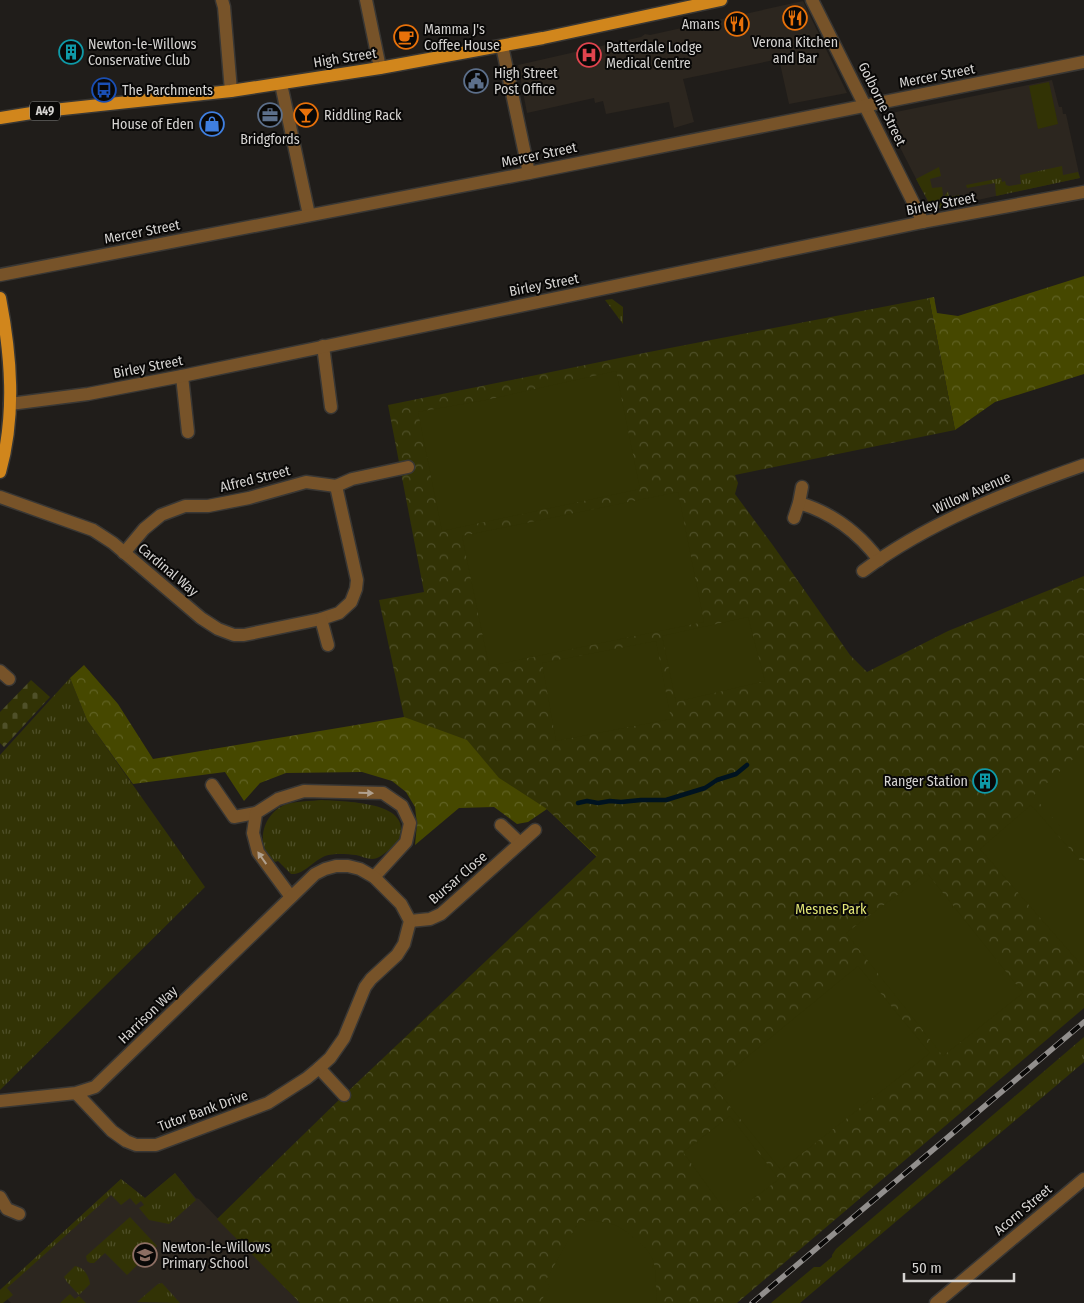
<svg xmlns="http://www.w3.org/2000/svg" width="1084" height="1303" viewBox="0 0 1084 1303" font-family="'Fira Sans Condensed',sans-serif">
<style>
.built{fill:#2c261f}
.grass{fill:url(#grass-tufts)}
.forest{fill:url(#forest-crowns)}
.cemetery{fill:url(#cemetery-stones)}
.park{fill:url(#park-crowns)}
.garden{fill:#323305}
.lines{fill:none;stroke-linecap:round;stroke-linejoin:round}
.stream{stroke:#001320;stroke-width:4.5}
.street-casing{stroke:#393734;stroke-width:15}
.primary-casing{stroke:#393734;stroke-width:15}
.street{stroke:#775329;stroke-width:12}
.primary{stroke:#d1861c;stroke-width:12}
.rail-casing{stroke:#928f8d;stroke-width:5.5}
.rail{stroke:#090807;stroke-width:4;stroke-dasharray:11;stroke-linecap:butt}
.oneway{fill:#b0a08e}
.labels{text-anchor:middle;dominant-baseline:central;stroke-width:4;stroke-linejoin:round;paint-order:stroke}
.shield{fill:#090807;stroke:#989795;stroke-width:1}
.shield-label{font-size:12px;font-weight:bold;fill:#d6d4d2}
.poi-label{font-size:14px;fill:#d6d4d2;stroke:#090807;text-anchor:start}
.street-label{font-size:14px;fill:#d6d4d2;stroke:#090807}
.park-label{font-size:14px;fill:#e2e676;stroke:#090807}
</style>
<defs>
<pattern id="grass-tufts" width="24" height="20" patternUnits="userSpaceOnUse" patternTransform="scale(1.25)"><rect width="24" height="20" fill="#323305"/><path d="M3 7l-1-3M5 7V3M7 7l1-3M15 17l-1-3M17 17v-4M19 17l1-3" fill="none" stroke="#4f5029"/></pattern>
<pattern id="forest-crowns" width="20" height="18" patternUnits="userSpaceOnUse" patternTransform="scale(1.25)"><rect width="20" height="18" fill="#464800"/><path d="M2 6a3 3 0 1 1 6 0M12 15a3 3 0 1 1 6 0" fill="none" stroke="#606224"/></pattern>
<pattern id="cemetery-stones" width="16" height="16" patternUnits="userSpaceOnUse" patternTransform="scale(1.25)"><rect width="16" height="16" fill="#323305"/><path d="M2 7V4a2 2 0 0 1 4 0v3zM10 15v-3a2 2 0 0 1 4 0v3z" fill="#4f5029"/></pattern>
<pattern id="park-crowns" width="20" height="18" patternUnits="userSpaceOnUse" patternTransform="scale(1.25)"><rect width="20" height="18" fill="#323305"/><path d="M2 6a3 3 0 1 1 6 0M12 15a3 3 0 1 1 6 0" fill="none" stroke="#4f5029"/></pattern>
</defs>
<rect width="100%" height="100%" fill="#201d1a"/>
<!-- built -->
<g class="built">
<path d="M803,1L847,93L789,104L779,59L683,79L694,122L674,128L669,102L606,114L603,101L595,103L594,98L527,113L518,65L641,37L645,34L650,35Z"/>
<path d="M1052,80L1059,107H1062L1063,114H1066L1080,178L936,209L931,208L885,118L896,112Z"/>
<path d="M175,1173L196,1198L199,1199L300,1303H11L0,1292V1290L121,1179L145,1198Z"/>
</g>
<!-- grass -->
<g class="grass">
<path d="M1062,166L1063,175L1078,172L1080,178L996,196L995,183L967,188L966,185L1001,178L1002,182L1005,181L1006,185L1009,186L1021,184L1020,175Z"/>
<path d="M939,167L941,176L930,179L932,188L942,187L943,195L932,208L916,179Z"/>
<path d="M948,191L949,197L959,195L960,204L936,209Z"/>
<path d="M612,299L623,307V324L605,300Z"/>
<path d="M70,678L87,720L205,887L0,1090V755Z"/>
<path d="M322,800C353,802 427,802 392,852L389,850C384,854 378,859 372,859C367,859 361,856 356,855C346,854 334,853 325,856C313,861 304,875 291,874L278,861L275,862C272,858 267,854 265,849C258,831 269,810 287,804C298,801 311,801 322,800Z"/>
<path d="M1084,1037V1062L800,1303H771L814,1267H820L832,1257V1255L836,1249Z"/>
<path d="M175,1173L196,1200L169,1224L149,1220L139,1208L144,1205L141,1201L136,1205L130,1198L121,1205L111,1195L7,1288L13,1295L3,1303H0V1290L121,1179L145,1198Z"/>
<path d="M130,1217L157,1246L127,1275L105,1253L94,1263H90L87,1261L86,1256Z"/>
<path d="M75,1266C84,1267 89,1276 90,1284L79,1295L67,1282L64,1277Z"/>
<path d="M162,1283L180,1303L137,1302L158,1284Z"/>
<path d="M70,1294L75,1299L79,1296L86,1303H60Z"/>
</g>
<!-- forest -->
<g class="forest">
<path d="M1084,276V374L995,402L955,430L929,298L934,297L937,313L958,316Z"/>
<path d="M84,665L118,704L153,759L404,717L749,709L597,857L547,809L528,822L517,824L494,807L459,808L415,845L417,824L415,807L406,792L392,781L362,772L286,773L260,783L244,801L225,772L133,784L87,720L70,678Z"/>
</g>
<!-- cemetery -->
<path class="cemetery" d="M31,680L50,697L4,747L0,743V712Z"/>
<!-- park -->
<path class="park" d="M929,298L955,430L735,475L738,483L735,494L772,544L850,655L867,672L948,631L1084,576V1008L737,1303H300L217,1219L344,1095L597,856L547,809L499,778L467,740L404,717L379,600L424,592L388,405L644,353Z"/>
<!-- garden -->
<g class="garden">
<path d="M1049,82L1058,124L1038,129L1029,86Z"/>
<path d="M616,371L640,489L442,531L418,412L486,400Z"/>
<path d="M678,492L704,622L489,666L462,536Z"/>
<path d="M748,617L765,681L676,702L662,636Z"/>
<path d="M656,641L671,719L556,741L542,663Z"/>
<path d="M1084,749V853L1034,797V795Z"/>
<path d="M1031,805L1084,865V968L980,849Z"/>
<path d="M927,873L1023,993L943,1056L846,933Z"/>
<path d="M858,966L930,1053L781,1170L713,1085Z"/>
<path d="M730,1116L779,1179L730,1217L683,1152Z"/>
<path d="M579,1221C608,1220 617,1223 639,1242C644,1246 651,1254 653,1260C657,1273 656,1290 656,1303H540L550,1286L545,1282Z"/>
</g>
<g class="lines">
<!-- stream -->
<path class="stream" d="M578,803L587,801L598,803L610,801L621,802L641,800H666L705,788L717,780L736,774L747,765"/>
<!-- street casing -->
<g class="street-casing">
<g id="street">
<path d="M222,0L224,7L231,91"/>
<path d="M366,0L380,68"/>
<path d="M812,0L923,222"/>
<path d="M502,46L529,173"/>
<path d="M281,84L309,215"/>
<path d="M0,275L529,173L1084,62"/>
<path d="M323,346L331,407"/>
<path d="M182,376L188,432"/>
<path d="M10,404L88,394L182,376L923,222L1084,192"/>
<path d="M0,497L93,530L113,543L201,618L218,629L234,635H244L321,619L339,613L351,602L356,589L357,580L336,486"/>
<path d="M799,503C833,513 858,532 879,560"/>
<path d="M794,518L799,503L802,487"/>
<path d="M124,553L144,529L161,515L185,506H208L249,498L306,482L336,486L352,479L408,467"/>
<path d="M863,571C929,522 1007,492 1084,465"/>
<path d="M321,619L328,645"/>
<path d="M0,671L9,679"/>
<path d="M212,785L234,817L256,813"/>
<path d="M501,825L520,843"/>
<path d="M291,897L258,852L253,833L256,813L278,799L304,791L383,793L402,806L410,823L406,842L374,877"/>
<path d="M410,921L430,919L441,914L535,830"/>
<path d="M319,1068L344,1095"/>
<path d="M0,1101L76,1093L95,1087L315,874L325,869L336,866H348L360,869L374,877L401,904L410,921L404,944L397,955L371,979L365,987L344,1038L330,1058L319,1068L307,1078L268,1103L156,1145H136L126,1141L112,1131L76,1093"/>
<path d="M0,1197L7,1209L19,1214"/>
<path d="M936,1303L1084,1179"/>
</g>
</g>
<!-- primary casing -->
<g class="primary-casing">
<g id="primary">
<path d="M0,118L44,111L231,91L380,68L543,38L721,0"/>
<path d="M0,298C11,355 16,415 0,472"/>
</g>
</g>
<!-- street -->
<use href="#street" class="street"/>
<!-- primary -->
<use href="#primary" class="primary"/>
<!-- rail casing -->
<g class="rail-casing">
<path id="rail" d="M752,1303L1084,1022"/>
</g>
<!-- rail -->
<use href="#rail" class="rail"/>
</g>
<!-- one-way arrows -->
<defs><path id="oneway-solid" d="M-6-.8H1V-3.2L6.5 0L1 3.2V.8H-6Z" transform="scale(1.25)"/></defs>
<g class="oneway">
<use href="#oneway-solid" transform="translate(366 793) rotate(2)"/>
<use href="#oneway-solid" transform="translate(262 858) rotate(-125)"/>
</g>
<!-- icons -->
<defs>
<g id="restaurant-ring" transform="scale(1.25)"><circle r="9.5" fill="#090807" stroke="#e8710a" stroke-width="1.5"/><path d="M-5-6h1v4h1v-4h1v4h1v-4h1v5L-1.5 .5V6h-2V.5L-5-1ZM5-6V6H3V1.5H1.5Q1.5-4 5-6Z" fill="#e8710a"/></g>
<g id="cafe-ring" transform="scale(1.25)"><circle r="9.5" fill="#090807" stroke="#e8710a" stroke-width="1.5"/><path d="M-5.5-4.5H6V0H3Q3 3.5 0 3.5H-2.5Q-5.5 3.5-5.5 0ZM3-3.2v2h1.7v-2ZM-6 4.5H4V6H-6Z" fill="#e8710a"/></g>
<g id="building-ring" transform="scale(1.25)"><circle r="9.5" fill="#090807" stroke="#0f9aa8" stroke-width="1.5"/><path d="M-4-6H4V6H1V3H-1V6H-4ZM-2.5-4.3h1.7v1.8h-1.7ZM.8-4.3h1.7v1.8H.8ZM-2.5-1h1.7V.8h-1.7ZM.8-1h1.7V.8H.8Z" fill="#0f9aa8"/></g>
<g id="hospital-ring" transform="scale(1.25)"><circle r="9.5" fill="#090807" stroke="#e0444e" stroke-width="1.5"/><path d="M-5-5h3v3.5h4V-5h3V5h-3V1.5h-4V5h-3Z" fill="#e0444e"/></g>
<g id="civic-ring" transform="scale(1.25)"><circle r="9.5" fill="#090807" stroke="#5c6f8a" stroke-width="1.5"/><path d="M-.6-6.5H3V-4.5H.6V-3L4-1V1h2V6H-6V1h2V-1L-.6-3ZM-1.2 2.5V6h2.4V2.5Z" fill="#5c6f8a"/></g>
<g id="bus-ring" transform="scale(1.25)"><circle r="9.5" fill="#090807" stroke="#1a4fb4" stroke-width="1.5"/><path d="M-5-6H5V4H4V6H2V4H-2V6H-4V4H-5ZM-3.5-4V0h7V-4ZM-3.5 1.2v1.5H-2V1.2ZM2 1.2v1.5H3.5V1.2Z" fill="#1a4fb4"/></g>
<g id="office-ring" transform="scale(1.25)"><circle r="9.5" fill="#090807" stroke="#5c6f8a" stroke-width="1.5"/><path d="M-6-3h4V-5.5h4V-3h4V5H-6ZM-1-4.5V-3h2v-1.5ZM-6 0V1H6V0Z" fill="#5c6f8a"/></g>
<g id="bar-ring" transform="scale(1.25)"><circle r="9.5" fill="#090807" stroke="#e8710a" stroke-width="1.5"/><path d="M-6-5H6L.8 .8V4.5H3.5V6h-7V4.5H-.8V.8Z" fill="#e8710a"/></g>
<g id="shop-ring" transform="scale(1.25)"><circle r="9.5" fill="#090807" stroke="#3f7fe0" stroke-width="1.5"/><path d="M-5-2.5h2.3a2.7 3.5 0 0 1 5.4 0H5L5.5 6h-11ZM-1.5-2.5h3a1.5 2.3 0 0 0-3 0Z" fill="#3f7fe0"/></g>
<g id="school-ring" transform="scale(1.25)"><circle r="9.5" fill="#090807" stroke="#8d6e63" stroke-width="1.5"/><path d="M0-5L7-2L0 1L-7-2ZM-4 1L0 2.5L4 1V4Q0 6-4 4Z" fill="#8d6e63"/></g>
</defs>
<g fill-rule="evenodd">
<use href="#restaurant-ring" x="795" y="18"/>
<use href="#restaurant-ring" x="737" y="24"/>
<use href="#cafe-ring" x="406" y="37"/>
<use href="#building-ring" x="71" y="52"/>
<use href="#hospital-ring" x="589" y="55"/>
<use href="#civic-ring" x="476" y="81"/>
<use href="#bus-ring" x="104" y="90"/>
<use href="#office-ring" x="270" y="115"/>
<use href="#bar-ring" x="306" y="115"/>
<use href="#shop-ring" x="212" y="124"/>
<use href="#building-ring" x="985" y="781"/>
<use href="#school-ring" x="145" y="1255"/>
</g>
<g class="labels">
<!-- shield labels -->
<rect class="shield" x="30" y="101.5" width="30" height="19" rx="4"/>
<g class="shield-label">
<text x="45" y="111">A49</text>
</g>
<!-- poi labels -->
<g class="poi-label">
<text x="720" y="24" text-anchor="end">Amans</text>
<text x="424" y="29">Mamma J's<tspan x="424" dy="16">Coffee House</tspan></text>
<text x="795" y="42" text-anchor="middle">Verona Kitchen<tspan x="795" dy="16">and Bar</tspan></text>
<text x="88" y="44">Newton-le-Willows<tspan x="88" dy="16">Conservative Club</tspan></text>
<text x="606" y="47">Patterdale Lodge<tspan x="606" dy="16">Medical Centre</tspan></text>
<text x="494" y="73">High Street<tspan x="494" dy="16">Post Office</tspan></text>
<text x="122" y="90">The Parchments</text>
<text x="324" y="115">Riddling Rack</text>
<text x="194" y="124" text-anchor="end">House of Eden</text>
<text x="270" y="139" text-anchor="middle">Bridgfords</text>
<text x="968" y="781" text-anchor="end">Ranger Station</text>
<text x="162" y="1247">Newton-le-Willows<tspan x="162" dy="16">Primary School</tspan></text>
</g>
<!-- street labels -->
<g class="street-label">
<text transform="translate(345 58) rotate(-9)">High Street</text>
<text transform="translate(937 76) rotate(-11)">Mercer Street</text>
<text transform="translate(882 104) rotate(64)">Golborne Street</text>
<text transform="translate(539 155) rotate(-12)">Mercer Street</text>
<text transform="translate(941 204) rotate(-11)">Birley Street</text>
<text transform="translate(142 232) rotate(-11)">Mercer Street</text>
<text transform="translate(544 285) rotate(-11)">Birley Street</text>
<text transform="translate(148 367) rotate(-11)">Birley Street</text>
<text transform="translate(255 479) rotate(-14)">Alfred Street</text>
<text transform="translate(972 493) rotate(-24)">Willow Avenue</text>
<text transform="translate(168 570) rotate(40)">Cardinal Way</text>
<text transform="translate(458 878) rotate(-41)">Bursar Close</text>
<text transform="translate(148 1015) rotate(-44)">Harrison Way</text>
<text transform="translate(203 1111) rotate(-20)">Tutor Bank Drive</text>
<text transform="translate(1023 1210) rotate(-40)">Acorn Street</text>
</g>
<!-- park labels -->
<g class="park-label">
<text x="831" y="909">Mesnes Park</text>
</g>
</g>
<!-- scale -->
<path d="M904 1273v8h110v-8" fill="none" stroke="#d6d4d2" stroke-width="2.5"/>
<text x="912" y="1273" font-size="15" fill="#d6d4d2" stroke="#090807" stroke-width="4" paint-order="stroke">50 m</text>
</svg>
